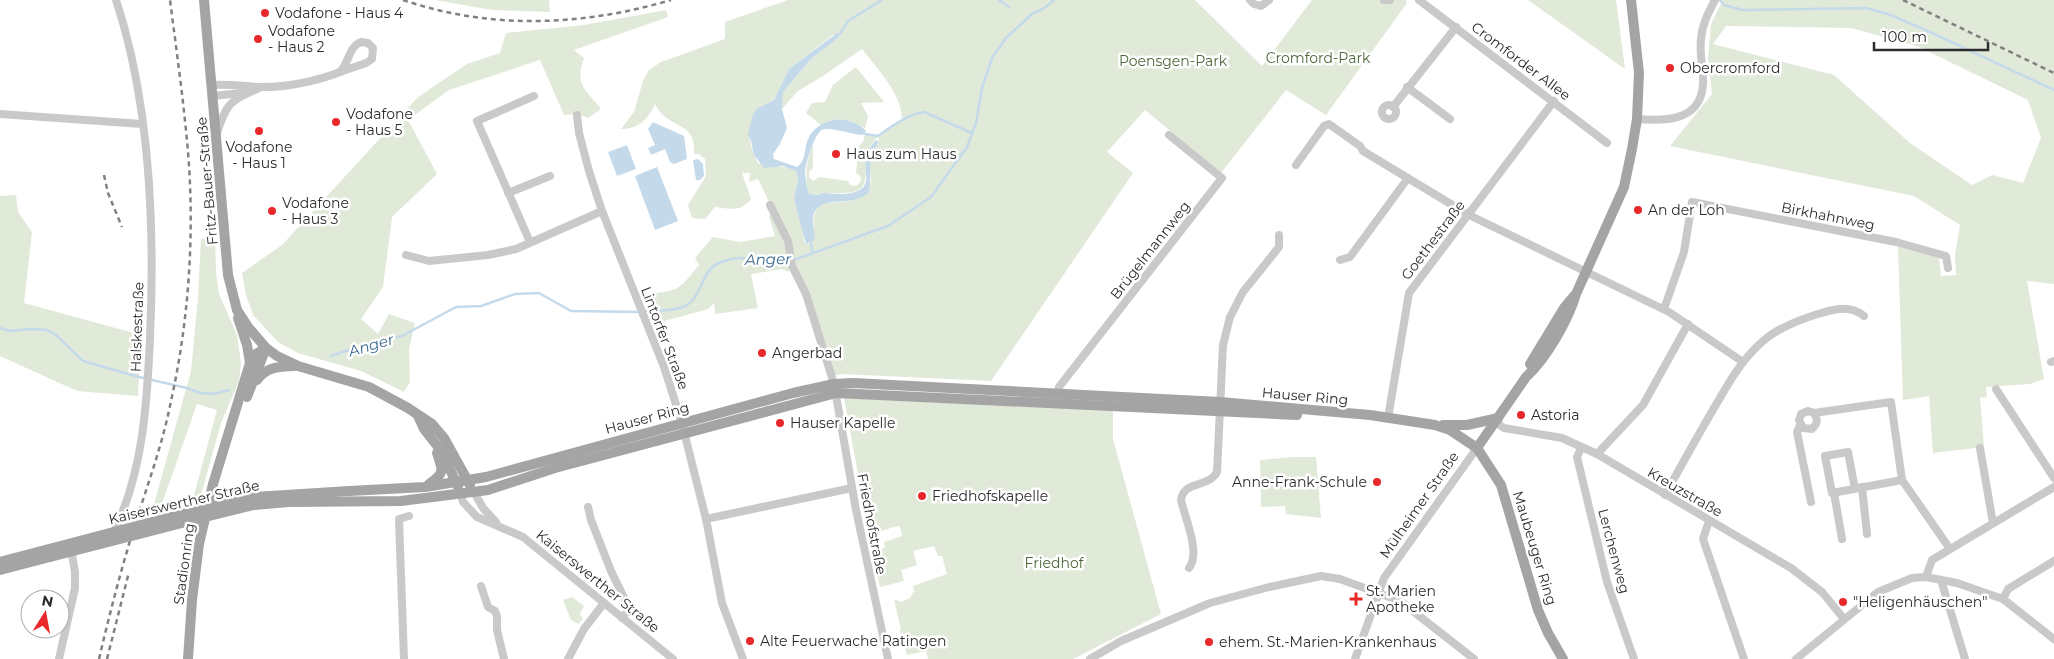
<svg xmlns="http://www.w3.org/2000/svg" width="2054" height="659" viewBox="0 0 2054 659" font-family="Montserrat,sans-serif">
<style>
.green{fill:#e1ead8;fill-rule:evenodd}
.water{fill:#c4daeb}
.lines{fill:none;stroke-linecap:round;stroke-linejoin:round}
.stream{stroke:#c4daeb;stroke-width:2.5}
.minor{stroke:#c9c9c9;stroke-width:8}
.major{stroke:#a4a4a4;stroke-width:10}
.rail{stroke:#818181;stroke-width:2.5;stroke-dasharray:5 4;stroke-linecap:butt}
.major-bridge{stroke:#a4a4a4;stroke-width:10}
.poi-dot{fill:#e9282b;stroke:#fff;stroke-width:2}
.labels{text-anchor:middle;dominant-baseline:central;stroke-width:5;stroke-linejoin:round;paint-order:stroke}
.poi-label{font-size:14px;fill:#2c2c2c;stroke:#fff;text-anchor:start}
.park-label{font-size:14px;fill:#4c6839;stroke:#fff}
.street-label{font-size:14px;fill:#2c2c2c;stroke:#fff}
.water-label{font-size:15px;font-style:italic;fill:#39698f;stroke:#fff}
</style>
<rect width="100%" height="100%" fill="#fff"/>
<!-- green -->
<g class="green">
<path d="M435,0H549L550,12L492,10Z"/>
<path d="M788,0H1195L1262,66L1312,0H1406L1407,3L1326,115L1286,90L1221,173L1145,110L1107,152L1133,173L991,381L842,374L831,376L806,294L789,261V272L782,269L751,274L758,308L715,314L714,303L708,309L654,324L645,294C679,291 678,291 699,265L695,258L713,237L740,242L775,236L769,216L774,212L758,179L749,182L750,173H742L751,199C741,212 731,209 715,207L705,219L692,218L688,205L706,176L705,159L699,154H694C694,149 694,143 692,138C687,123 665,125 655,104C648,119 639,129 621,129L634,112L643,81L649,70L661,62L725,39V22ZM833,35L839,37L811,59L783,92L782,109L798,91L823,76L862,49C877,69 903,94 902,121L879,136L865,134L863,142L859,146L856,173L860,176L861,181L856,186L850,185L848,181L819,177L814,181L809,178V172L813,168V144C806,160 804,177 809,194C817,196 824,193 832,193C853,193 867,194 866,169C866,164 865,157 867,153C869,147 874,141 878,137L879,142C869,155 870,167 871,182L850,201L821,204C807,218 818,227 811,243L806,244L804,241L803,227L794,199L798,180L796,171C784,164 771,168 758,163C748,143 746,129 756,109L774,100L789,69Z"/>
<path d="M1528,0H1616L1625,69Z"/>
<path d="M1723,0H2054V284L2027,281L2044,379L2030,384L1986,387L1987,397L1980,398L1984,447L1933,453L1929,396L1903,400L1898,247L1939,258L1941,276L1956,275L1955,255L1960,225L1914,196L1670,146L1712,94L1708,58L1711,24ZM1726,26L1851,28L1917,46L2028,100L2041,138L2023,183L1992,175L1972,185L1910,143L1834,75L1713,44Z"/>
<path d="M666,10L668,17L574,50L584,58C574,86 586,89 601,109L588,118L576,114L564,115L540,60L449,90L408,120L437,174L392,217L383,287L361,319L378,334L389,314L415,323L409,349L410,382L404,392L361,371L298,353L278,342L253,315L246,295L242,273L282,245L418,97L467,64L500,53L506,33L584,25Z"/>
<path d="M856,67L884,102L861,103L868,116L865,128C851,120 835,115 821,125L806,113L812,103L825,102L833,85Z"/>
<path d="M16,195L18,212L32,232L24,303L141,335L138,396L77,391L0,356V196Z"/>
<path d="M215,237L216,273L219,294L237,335L241,363L239,381L221,423L200,499H193L217,410L197,404L159,512L151,515L191,371L198,298L201,239Z"/>
<path d="M844,398L1025,407L1113,409V439L1161,614L1073,659H928L926,651L907,655L903,638L905,637V635H901L900,630H901L894,599L901,602L910,598L914,591L913,586L947,574L942,556H938L934,546L913,551L917,565L901,570L904,581L880,587L874,557L881,555L879,549L885,548L884,542L902,536L900,526L889,528V529L874,533L876,544L871,545Z"/>
<path d="M1294,457H1316L1321,518L1286,514L1285,506L1261,507L1260,460Z"/>
<path d="M572,597L584,606L580,614L583,619L578,624L571,620L563,600Z"/>
</g>
<!-- water -->
<g class="water">
<path d="M837,33L840,34L839,37L811,59L783,92L782,109L787,128L780,144L773,154L774,159L797,167C806,160 804,151 807,142C812,126 830,117 845,120C853,122 862,125 866,131L863,135C850,134 836,128 824,129C815,131 806,162 805,171C805,178 807,187 809,194L819,195L822,193C833,193 846,196 857,191C873,185 863,169 866,157C867,151 872,144 876,140L879,142C867,157 872,174 869,192C852,210 818,192 813,217C812,224 815,233 815,240L806,244L794,199L798,180L796,171L783,166L764,168L754,155L751,141L748,135L752,117L756,109L774,100L789,69Z"/>
<path d="M653,122L684,136L687,159L674,164L670,162L665,149L651,155L648,148L655,145L648,129Z"/>
<path d="M627,145L636,169L617,176L608,152Z"/>
<path d="M698,159L703,164L704,176L700,180H696L693,160Z"/>
<path d="M657,167L678,221L655,230L635,176Z"/>
</g>
<g class="lines">
<!-- stream -->
<g class="stream">
<path d="M999,0L1009,7"/>
<path d="M1720,0L1724,5L1743,10L1866,8L1888,14L1930,32L2054,90"/>
<path d="M840,34L848,21L882,0"/>
<path d="M865,134L878,136C891,127 908,114 924,112L972,133"/>
<path d="M811,243L813,253"/>
<path d="M644,311C657,311 671,311 683,307C703,299 700,271 719,263C742,252 767,263 791,261L888,226L931,197L967,147L976,123L982,88L992,58L1006,38L1033,13L1043,9L1054,0"/>
<path d="M0,328L9,331L31,329L47,330L56,335L83,361L139,377L187,388L200,393L213,394L229,390"/>
<path d="M331,356L366,344L402,336L456,307L481,306L515,294L539,293L571,311L639,312"/>
</g>
<!-- minor -->
<g class="minor">
<path d="M1250,0L1254,4L1261,6L1269,0"/>
<path d="M1384,0H1390"/>
<path d="M1419,0L1607,143"/>
<path d="M361,42L368,43L373,48L372,59L366,63L340,72C349,63 349,46 361,42Z"/>
<path d="M212,85C228,84 243,86 259,87C283,88 318,81 340,72"/>
<path d="M1407,87L1450,119"/>
<path d="M213,96L241,93"/>
<circle cx="1389" cy="112" r="7"/>
<path d="M1393,107L1456,27"/>
<path d="M0,114L142,124"/>
<path d="M577,115L579,133L589,171L602,211L664,367L681,420L706,519L722,603L743,659"/>
<path d="M1637,119C1664,121 1700,122 1703,85C1704,70 1699,55 1701,39C1702,25 1708,13 1715,0"/>
<path d="M217,133C227,102 230,101 259,88"/>
<path d="M1296,165L1324,126L1329,124L1360,146L1363,151L1469,215L1669,312L1743,362"/>
<path d="M508,193L550,176"/>
<path d="M770,205L788,241L792,266L806,294L834,384L856,510L888,659"/>
<path d="M530,242L477,121L534,96"/>
<path d="M406,255L429,261L488,255L516,249L602,211"/>
<path d="M1340,260L1350,257L1408,178"/>
<path d="M1664,309L1684,252L1692,202L1896,242L1946,256L1948,268"/>
<path d="M2051,362L2054,361"/>
<path d="M1996,389L2054,478"/>
<path d="M1056,398L1059,387L1222,178L1169,135"/>
<path d="M1814,413C1818,420 1818,423 1812,429L1803,428L1799,420L1801,414L1808,411L1814,413L1891,402L1902,480L1950,549"/>
<path d="M1388,418L1409,293L1554,101"/>
<path d="M1495,422L1504,428L1562,438L1597,454L1791,568L1822,592L1844,619"/>
<path d="M1800,425L1797,432L1811,502"/>
<path d="M1581,448L1577,457L1607,582L1634,659"/>
<path d="M1980,448L1993,523"/>
<path d="M1597,454L1643,405L1688,324"/>
<path d="M1862,487L1867,534"/>
<path d="M1855,489L1848,452L1825,456L1832,493L1902,480"/>
<path d="M474,492L483,508L496,522"/>
<path d="M1834,493L1842,539"/>
<path d="M461,495L463,502L477,517L523,537L673,659"/>
<path d="M1665,495C1681,466 1697,437 1714,408C1728,384 1741,360 1763,341C1779,327 1801,319 1821,313C1836,309 1850,305 1864,316"/>
<path d="M588,507L591,520L611,571L627,604V611L622,618"/>
<path d="M706,519L852,488"/>
<path d="M1709,521L1703,539L1744,659"/>
<path d="M113,534C143,473 147,405 150,338C155,228 151,106 116,0"/>
<path d="M1189,568C1201,553 1185,518 1181,500C1184,480 1209,488 1217,472L1223,345L1230,317L1243,292L1279,247V235"/>
<path d="M1926,577L1932,560L2054,487"/>
<path d="M1941,580L1965,659"/>
<path d="M481,586L488,607L495,611L497,616V630L504,659"/>
<path d="M2003,599L2008,589L2054,561"/>
<path d="M59,659L75,588V572L71,549"/>
<path d="M404,659L399,519L409,516"/>
<path d="M568,659L584,629L604,603"/>
<path d="M1090,659L1121,641L1210,603L1269,587L1321,576L1340,579L1400,601L1474,659"/>
<path d="M1355,659L1384,578L1477,448"/>
<path d="M1796,659L1878,592L1912,578L1926,577L1957,583L2003,599L2054,639"/>
</g>
<!-- major -->
<g class="major">
<path d="M204,0L228,275L237,310L248,327L266,348L277,356L298,366L369,387L408,408L432,424L444,438L470,485"/>
<path d="M238,318L247,345L250,363"/>
<path d="M1530,364L1564,308L1574,296"/>
<path d="M257,380C267,366 279,367 295,366"/>
<path d="M247,397L266,348"/>
<path d="M418,416L424,429L442,452L458,487"/>
<path d="M1443,425H1467L1498,418"/>
<path d="M1477,448L1526,377C1546,359 1569,319 1576,294L1624,187L1632,149L1637,119L1639,73L1631,0"/>
<path d="M429,484C445,473 443,471 437,453"/>
<path d="M349,491L425,487L486,477L793,393L834,384L853,383L1220,402L1370,415L1435,425L1450,430L1477,448L1501,485L1538,610L1548,633L1563,659"/>
<path d="M217,514L254,505L289,502L401,501L488,490L555,468L836,393L1297,415"/>
<path d="M0,570L50,557"/>
<path d="M188,659L192,600L199,544L213,484L250,363L256,354L266,348"/>
</g>
<!-- rail -->
<g class="rail">
<path d="M403,0C491,30 583,26 671,0"/>
<path d="M1903,0L2054,73"/>
<path d="M104,175L108,193L122,227"/>
<path d="M99,659C110,612 122,566 136,521C149,481 163,442 171,401C188,324 194,244 189,165C185,110 177,55 170,0"/>
<path d="M107,659L129,572"/>
</g>
<!-- major-bridge -->
<g class="major-bridge">
<path d="M50,557L217,514"/>
<path d="M0,562L213,506L253,497L349,491"/>
</g>
</g>
<!-- markers -->
<g class="poi-dot">
<circle cx="265" cy="13" r="5"/>
<circle cx="258" cy="39" r="5"/>
<circle cx="1670" cy="68" r="5"/>
<circle cx="336" cy="122" r="5"/>
<circle cx="259" cy="131" r="5"/>
<circle cx="836" cy="154" r="5"/>
<circle cx="1638" cy="210" r="5"/>
<circle cx="272" cy="211" r="5"/>
<circle cx="762" cy="353" r="5"/>
<circle cx="1521" cy="415" r="5"/>
<circle cx="780" cy="423" r="5"/>
<circle cx="1377" cy="482" r="5"/>
<circle cx="922" cy="496" r="5"/>
<path d="M1353.5 591.5h5v5h5v5h-5v5h-5v-5h-5v-5h5z"/>
<circle cx="1843" cy="602" r="5"/>
<circle cx="750" cy="641" r="5"/>
<circle cx="1209" cy="642" r="5"/>
</g>
<g class="labels">
<!-- poi labels -->
<g class="poi-label">
<text x="275" y="13">Vodafone - Haus 4</text>
<text x="268" y="31">Vodafone<tspan x="268" dy="16">- Haus 2</tspan></text>
<text x="1680" y="68">Obercromford</text>
<text x="346" y="114">Vodafone<tspan x="346" dy="16">- Haus 5</tspan></text>
<text x="259" y="147" text-anchor="middle">Vodafone<tspan x="259" dy="16">- Haus 1</tspan></text>
<text x="846" y="154">Haus zum Haus</text>
<text x="282" y="203">Vodafone<tspan x="282" dy="16">- Haus 3</tspan></text>
<text x="1648" y="210">An der Loh</text>
<text x="772" y="353">Angerbad</text>
<text x="1531" y="415">Astoria</text>
<text x="790" y="423">Hauser Kapelle</text>
<text x="1367" y="482" text-anchor="end">Anne-Frank-Schule</text>
<text x="932" y="496">Friedhofskapelle</text>
<text x="1366" y="591">St. Marien<tspan x="1366" dy="16">Apotheke</tspan></text>
<text x="1853" y="602">"Heligenhäuschen"</text>
<text x="760" y="641">Alte Feuerwache Ratingen</text>
<text x="1219" y="642">ehem. St.-Marien-Krankenhaus</text>
</g>
<!-- park labels -->
<g class="park-label">
<text x="1318" y="58">Cromford-Park</text>
<text x="1173" y="61">Poensgen-Park</text>
<text x="1054" y="563">Friedhof</text>
</g>
<!-- street labels -->
<g class="street-label">
<text transform="translate(1521 61) rotate(37)">Cromforder Allee</text>
<text transform="translate(207 181) rotate(-95)">Fritz-Bauer-Straße</text>
<text transform="translate(1828 216) rotate(11)">Birkhahnweg</text>
<text transform="translate(1433 240) rotate(-53)">Goethestraße</text>
<text transform="translate(1150 250) rotate(-52)">Brügelmannweg</text>
<text transform="translate(137 327) rotate(-88)">Halskestraße</text>
<text transform="translate(665 338) rotate(69)">Lintorfer Straße</text>
<text transform="translate(1305 396) rotate(5)">Hauser Ring</text>
<text transform="translate(647 418) rotate(-15)">Hauser Ring</text>
<text transform="translate(1685 492) rotate(30)">Kreuzstraße</text>
<text transform="translate(184 502) rotate(-13)">Kaiserswerther Straße</text>
<text transform="translate(1419 505) rotate(-55)">Mülheimer Straße</text>
<text transform="translate(872 524) rotate(79)">Friedhofstraße</text>
<text transform="translate(1535 548) rotate(73)">Maubeuger Ring</text>
<text transform="translate(1614 551) rotate(75)">Lerchenweg</text>
<text transform="translate(184 564) rotate(-82)">Stadionring</text>
<text transform="translate(598 581) rotate(39)">Kaiserswerther Straße</text>
</g>
<!-- water labels -->
<g class="water-label">
<text transform="translate(768 259) rotate(-1)">Anger</text>
<text transform="translate(371 345) rotate(-16)">Anger</text>
</g>
</g>
<!-- north arrow -->
<g transform="translate(45 614) rotate(11)"><circle r="24" fill="#ffffff" stroke="#ababab"/>
<path d="M0-4L9 19L0 12L-9 19Z" fill="#e9282b"/>
<text y="-8" font-size="14" font-weight="bold" text-anchor="middle" fill="#2c2c2c">N</text>
</g>
<!-- scale -->
<path d="M1874 42v8h114v-8" fill="none" stroke="#2c2c2c" stroke-width="2.5"/>
<text x="1882" y="42" font-size="15" fill="#2c2c2c" stroke="#ffffff" stroke-width="4" paint-order="stroke">100 m</text>
</svg>
